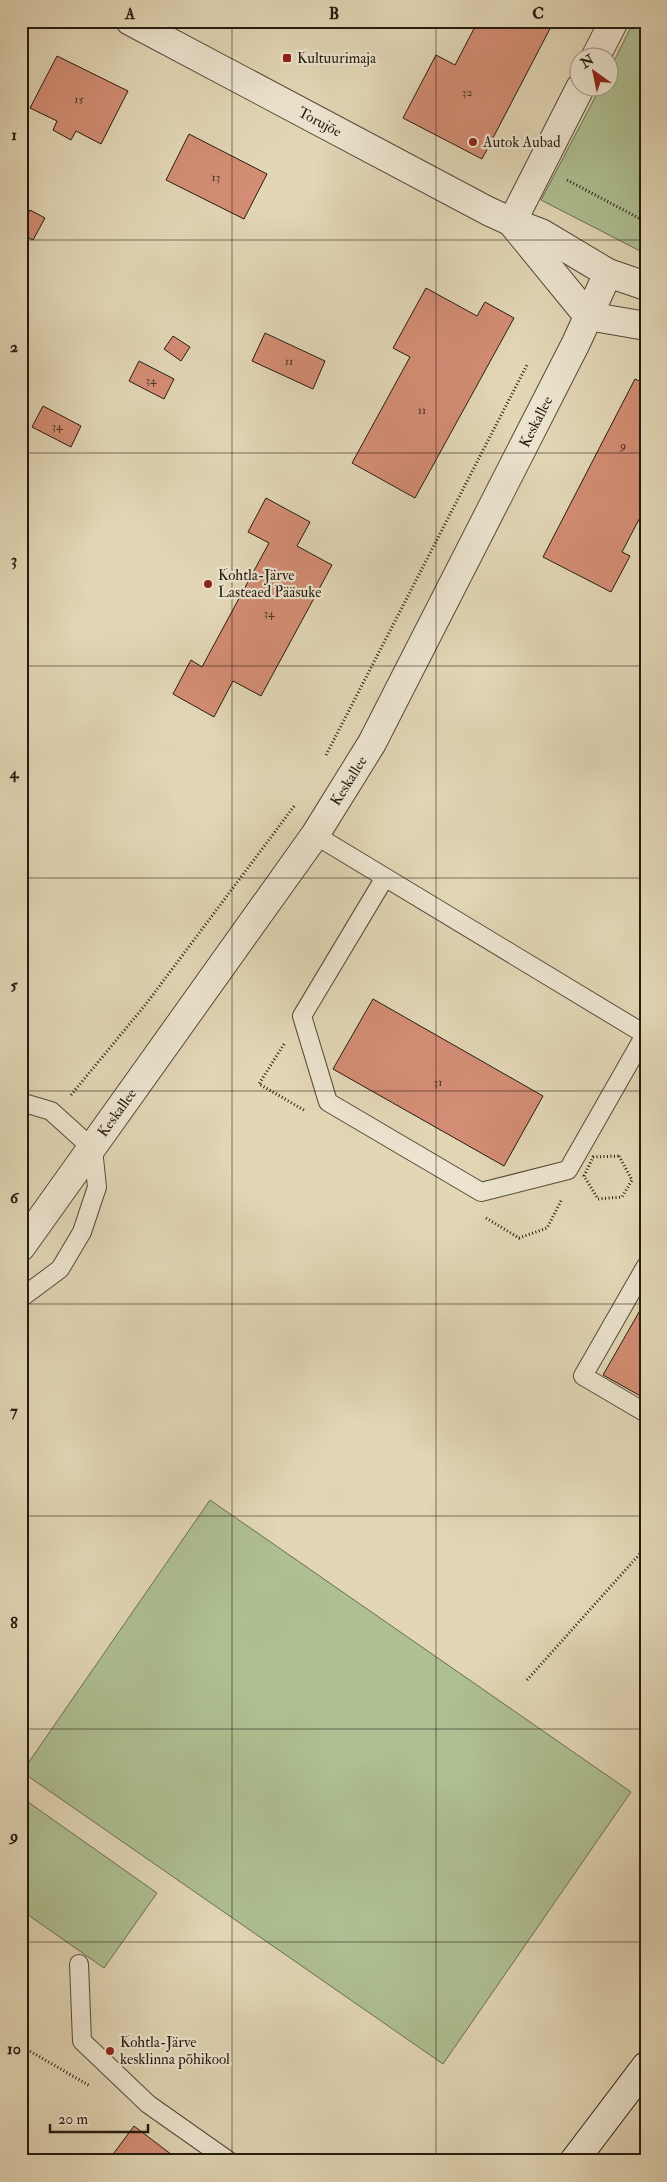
<svg xmlns="http://www.w3.org/2000/svg" width="667" height="2182" viewBox="0 0 667 2182" font-family="'IM FELL Double Pica',serif">
<style>
.green{fill:#aebf91;stroke:#6a6e51}
.building{fill:#d38d74;stroke:#251c11}
.lines{fill:none;stroke-linecap:round;stroke-linejoin:round}
.lane-casing{stroke:#544a3a;stroke-width:20}
.street-casing{stroke:#544a3a;stroke-width:30}
.secondary-casing{stroke:#251c11;stroke-width:30}
.path{stroke:#251c11;stroke-width:3;stroke-dasharray:1 2.5;stroke-linecap:butt}
.lane{stroke:#ece4cf;stroke-width:18}
.street{stroke:#ece4cf;stroke-width:28}
.secondary{stroke:#ece4cf;stroke-width:28}
.grid{fill:none;stroke:#251c11;stroke-width:1;stroke-opacity:0.55}
.poi-dot{fill:#8f2418;stroke:#ece4cf;stroke-width:2}
.labels{text-anchor:middle;dominant-baseline:central;stroke-width:4.5;stroke-linejoin:round;paint-order:stroke}
.number-label{font-size:12px;fill:#50382a}
.poi-label{font-size:15px;fill:#251c11;stroke:#ece4cf;text-anchor:start}
.street-label{font-size:15px;fill:#251c11;stroke:#ece4cf}
.neatline{fill:none;stroke:#251c11;stroke-width:2}
.grid-label{font-size:16px;text-anchor:middle;font-weight:bold;fill:#251c11}
</style>
<rect width="100%" height="100%" fill="#e2d6b5"/>
<filter id="stains"><feTurbulence type="fractalNoise" baseFrequency=".004" numOctaves="4"/><feColorMatrix values="0 0 0 0 .2 0 0 0 0 .09 0 0 0 0 .02 0 0 0 .5 -.17"/></filter>
<radialGradient id="worn" r=".72"><stop offset=".6" stop-color="#630" stop-opacity="0"/><stop offset="1" stop-color="#630" stop-opacity=".3"/></radialGradient>
<!-- green -->
<g class="green">
<path d="M634,21H646V254L541,200L600,88H610V69Z"/>
<path d="M210,1500L631,1792L443,2064L22,1772Z"/>
<path d="M28,1802L157,1893L104,1968L21,1910V1811Z"/>
</g>
<!-- building -->
<g class="building">
<path d="M221,21H238L234,28Z"/>
<path d="M478,21H554L482,159L403,118L436,55L455,65Z"/>
<path d="M57,56L128,91L101,144L76,131L71,140L53,130L57,121L30,108Z"/>
<path d="M189,134L267,174L244,219L166,180Z"/>
<path d="M30,210L45,218L33,240L21,234V228Z"/>
<path d="M426,288L477,316L485,302L514,318L415,498L352,463L410,357L393,348Z"/>
<path d="M265,333L325,361L313,389L252,361Z"/>
<path d="M173,336L190,347L181,361L164,349Z"/>
<path d="M139,361L174,379L164,399L129,381Z"/>
<path d="M635,379L646,384V506L622,552L630,556L611,592L543,557Z"/>
<path d="M43,406L81,426L71,447L32,427Z"/>
<path d="M266,498L310,522L297,546L332,565L261,696L233,681L214,717L173,694L191,660L202,667L269,543L248,532Z"/>
<path d="M373,999L543,1096L504,1166L333,1069Z"/>
<path d="M646,1300V1399L603,1375Z"/>
<path d="M134,2126L180,2161H108Z"/>
</g>
<g class="lines">
<!-- lane casing -->
<g class="lane-casing">
<g id="lane">
<path d="M315,835L646,1035"/>
<path d="M384,879L302,1016L328,1102L481,1192L568,1170L645,1035"/>
<path d="M21,1102L51,1111L93,1149L97,1187L82,1232L60,1269L21,1298"/>
<path d="M646,1266L583,1376L646,1413"/>
<path d="M79,1964L82,2041L148,2104L229,2161"/>
</g>
</g>
<!-- street casing -->
<g class="street-casing">
<g id="street">
<path id="s1" d="M130,21L488,211L512,222L541,233L608,273L646,286"/>
<path d="M595,58L614,21"/>
<path d="M512,222L580,88"/>
<path d="M512,223L588,316L646,326"/>
<path id="s2" d="M21,1247L315,835L372,743L576,343L608,273"/>
</g>
</g>
<!-- secondary casing -->
<g class="secondary-casing">
<path id="secondary" d="M574,2161L646,2066"/>
</g>
<!-- path -->
<g class="path">
<path d="M567,180L646,222"/>
<path d="M641,219L646,211"/>
<path d="M326,755L528,363"/>
<path d="M284,1044L259,1084L304,1110"/>
<path d="M71,1095L146,1004L295,805"/>
<path d="M619,1156L632,1180L622,1197L598,1199L584,1176L593,1157Z"/>
<path d="M486,1218L519,1238L547,1228L562,1199"/>
<path d="M527,1680L646,1547"/>
<path d="M21,2046L90,2086"/>
</g>
<!-- lane -->
<use href="#lane" class="lane"/>
<!-- street -->
<use href="#street" class="street"/>
<!-- secondary -->
<use href="#secondary" class="secondary"/>
</g>
<!-- grid -->
<path class="grid" d="M232,21V2161M436,21V2161M21,240H646M21,453H646M21,666H646M21,878H646M21,1091H646M21,1304H646M21,1516H646M21,1729H646M21,1942H646"/>
<!-- markers -->
<g class="poi-dot">
<rect x="282" y="53" width="10" height="10" rx="2.5"/>
<circle cx="473" cy="142" r="5"/>
<circle cx="208" cy="584" r="5"/>
<circle cx="110" cy="2051" r="5"/>
</g>
<g class="labels">
<!-- number labels -->
<g class="number-label">
<text x="467" y="92">32</text>
<text x="79" y="99">15</text>
<text x="216" y="177">13</text>
<text x="289" y="361">11</text>
<text x="151" y="380">34</text>
<text x="422" y="410">11</text>
<text x="57" y="426">34</text>
<text x="623" y="445">9</text>
<text x="269" y="613">34</text>
<text x="438" y="1082">31</text>
</g>
<!-- poi labels -->
<g class="poi-label">
<text x="297" y="58">Kultuurimaja</text>
<text x="483" y="142">Autok Aubad</text>
<text x="218" y="575">Kohtla-Järve<tspan x="218" dy="17">Lasteaed Pääsuke</tspan></text>
<text x="120" y="2042">Kohtla-Järve<tspan x="120" dy="17">kesklinna põhikool</tspan></text>
</g>
<!-- street labels -->
<g class="street-label">
<text stroke="none"><textPath href="#s1" startOffset="215">Torujõe</textPath></text>
<text stroke="none"><textPath href="#s2" startOffset="975">Keskallee</textPath></text>
<text stroke="none"><textPath href="#s2" startOffset="570">Keskallee</textPath></text>
<text stroke="none"><textPath href="#s2" startOffset="165">Keskallee</textPath></text>
</g>
</g>
<!-- margin -->
<rect width="667" height="2182" fill="none" stroke="#e2d6b5" stroke-width="55"/>
<!-- north arrow -->
<g transform="translate(594 72) rotate(327)"><circle r="24" fill="#ece4cf" stroke="#9c9483"/>
<path d="M0-4L9 19L0 12L-9 19Z" fill="#8f2418"/>
<text y="-8" font-size="14" font-weight="bold" text-anchor="middle" fill="#251c11">N</text>
</g>
<!-- scale -->
<path d="M50 2124v8h98v-8" fill="none" stroke="#251c11" stroke-width="2.5"/>
<text x="58" y="2124" font-size="15" fill="#251c11" stroke="#ece4cf" stroke-width="4" paint-order="stroke">20 m</text>
<rect x="28" y="28" width="612" height="2126" class="neatline"/>
<g class="grid-label">
<text x="130" y="19">A</text>
<text x="334" y="19">B</text>
<text x="538" y="19">C</text>
<text x="14" y="140">1</text>
<text x="14" y="352">2</text>
<text x="14" y="565">3</text>
<text x="14" y="778">4</text>
<text x="14" y="990">5</text>
<text x="14" y="1203">6</text>
<text x="14" y="1416">7</text>
<text x="14" y="1628">8</text>
<text x="14" y="1841">9</text>
<text x="14" y="2054">10</text>
</g>
<rect width="100%" height="100%" filter="url(#stains)"/>
<rect width="100%" height="100%" fill="url(#worn)"/>
</svg>
